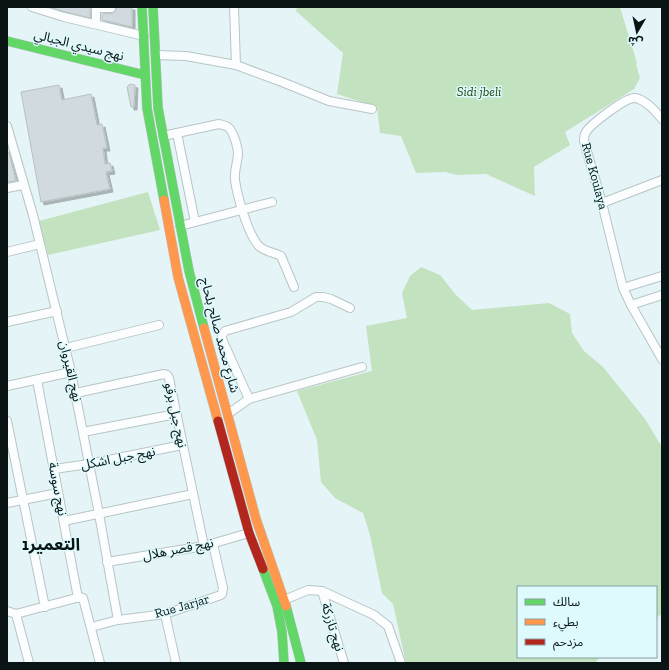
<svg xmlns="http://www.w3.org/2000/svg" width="669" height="670" viewBox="0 0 669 670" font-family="'Zilla Slab','Noto Sans Arabic',serif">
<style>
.green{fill:#c3e2bf}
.building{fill:#d0dadf;stroke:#b7c1c4;filter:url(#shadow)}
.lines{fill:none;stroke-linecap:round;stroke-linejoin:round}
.street-casing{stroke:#b8c5c6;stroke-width:10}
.fast-casing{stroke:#b8c5c6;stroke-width:10}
.slow-casing{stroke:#b8c5c6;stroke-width:10}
.jam-casing{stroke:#b8c5c6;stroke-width:10}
.street{stroke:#fbfdfe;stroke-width:8}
.fast{stroke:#63d668;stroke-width:9}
.slow{stroke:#ff974d;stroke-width:9}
.jam{stroke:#b3261e;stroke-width:9}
.labels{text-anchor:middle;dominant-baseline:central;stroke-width:3;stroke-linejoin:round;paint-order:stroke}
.street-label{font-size:13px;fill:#0a1415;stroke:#defafd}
.park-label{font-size:13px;font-style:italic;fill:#214409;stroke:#defafd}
.district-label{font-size:17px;font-weight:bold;fill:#0a1415;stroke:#defafd}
</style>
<defs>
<filter id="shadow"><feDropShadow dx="3" dy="3" stdDeviation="0" flood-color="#0004"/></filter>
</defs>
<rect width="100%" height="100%" fill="#e5f4f6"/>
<!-- green -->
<g class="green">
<path d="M297,7H620L637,63L636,64L640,78L634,89L565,132L570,145L534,167L535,196L486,174L457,175L445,172L416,173L401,136L380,133L377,107L337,94L343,53L296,11Z"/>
<path d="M148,192L160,230L48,255L39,221Z"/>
<path d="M421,267L440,275L456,295L472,310L549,303L570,314L572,333L584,351L603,367L645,419L662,447V614L656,618V587H518V657H601L594,663H460L458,662L455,663H406L393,604L382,593L370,535L363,513L335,498L321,482L317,440L297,391L372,371L366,326L407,318L402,293L410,276Z"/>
</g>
<!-- building -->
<g class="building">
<path d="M50,7H90V18L65,12Z"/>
<path d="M116,7H132V27L102,20V14L113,13L116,10Z"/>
<path d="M130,84L135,85L134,107H131L127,87Z"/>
<path d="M59,85L62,100L91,94L97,125L102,124L107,148H103L105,164L110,163L112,171L106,172L110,189L41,202L21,92Z"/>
<path d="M9,152L16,181L7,182V153Z"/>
</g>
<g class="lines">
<!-- street casing -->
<g class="street-casing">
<g id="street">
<path d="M32,7L64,17L144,36"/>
<path d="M96,7V24"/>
<path d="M234,7L236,65L282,82L329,101L372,109"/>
<path d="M96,8H111"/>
<path d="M156,55L186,56L236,65"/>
<path d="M662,119C655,111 646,100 635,98C626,97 591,124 586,132C584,135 584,137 584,141L602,203L623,288L631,305L662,359"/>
<path d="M7,126L33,215L71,372L99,514L118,620"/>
<path d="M177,133L195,222"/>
<path d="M163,136L219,124C222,125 225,125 228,127C234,132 238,148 238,155C237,164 234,171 235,180C237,195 248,235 259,246C265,252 274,252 281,256L294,287"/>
<path d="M7,188L23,185"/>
<path d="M602,203L662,180"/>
<path d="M180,226L272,202"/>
<path d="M7,252L40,244"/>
<path d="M623,288L662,276"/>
<path d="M631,305L662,295"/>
<path d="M7,322L57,311"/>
<path d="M66,348L159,325"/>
<path d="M37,380L78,598"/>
<path d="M7,386L71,372"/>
<path d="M76,393L164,374L167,375L169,378L204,546"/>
<path d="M249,399L222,339V335L225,331L291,312L316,297H323L331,299L350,308"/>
<path d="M228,414L249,399L362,367"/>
<path d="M7,421L45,607"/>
<path d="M83,432L176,414"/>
<path d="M54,469L89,464L182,445"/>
<path d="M7,503L58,493"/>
<path d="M64,521L193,494"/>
<path d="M107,562L204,546L249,533"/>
<path d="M322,591L344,663"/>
<path d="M284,600L308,590L322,591L374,615L388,626L401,663"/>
<path d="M7,611L16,614L80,597L83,598L100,663"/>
<path d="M16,614L29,663"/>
<path d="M165,614L176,663"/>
<path d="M91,627L118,620L165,614L221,595L222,594L223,588L213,544"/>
</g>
</g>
<!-- fast casing -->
<g class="fast-casing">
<g id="fast">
<path d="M142,7L147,108L164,200"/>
<path d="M153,7L158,108L189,271L204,328"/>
<path d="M7,41L145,75"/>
<path d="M263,569L277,606L282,632L284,663"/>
<path d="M286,606L301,663"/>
</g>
</g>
<!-- slow casing -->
<g class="slow-casing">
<g id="slow">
<path d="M164,200L178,277L218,421"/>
<path d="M204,328L256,519L286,606"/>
</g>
</g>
<!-- jam casing -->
<g class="jam-casing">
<path id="jam" d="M218,421L249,533L263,569"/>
</g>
<!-- street -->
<use href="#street" class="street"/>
<!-- fast -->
<use href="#fast" class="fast"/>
<!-- slow -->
<use href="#slow" class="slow"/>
<!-- jam -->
<use href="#jam" class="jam"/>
</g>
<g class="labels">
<!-- street labels -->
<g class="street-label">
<text transform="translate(79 45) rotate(14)">نهج سيدي الجبالي</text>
<text transform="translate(595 176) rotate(75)">Rue Koulaya</text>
<text transform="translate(220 335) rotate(75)">شارع محمد صالح بلحاج</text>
<text transform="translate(71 371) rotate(77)">نهج القيروان</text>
<text transform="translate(176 415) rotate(78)">نهج جبل برقو</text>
<text transform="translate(118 458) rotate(-11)">نهج جبل اشكل</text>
<text transform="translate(58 489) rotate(79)">نهج سوسة</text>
<text transform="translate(178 549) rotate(-11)">نهج قصر هلال</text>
<text transform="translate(182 606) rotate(-16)">Rue Jarjar</text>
<text transform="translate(333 627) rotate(73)">نهج تازركة</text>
</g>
<!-- park labels -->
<g class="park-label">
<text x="479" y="91">Sidi jbeli</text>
</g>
<!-- district labels -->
<g class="district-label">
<text x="51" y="544">التعمير1</text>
</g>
</g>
<!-- border -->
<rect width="669" height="670" fill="none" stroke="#0a1415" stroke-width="16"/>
<!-- legend -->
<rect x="517" y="586" width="140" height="72" fill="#defafd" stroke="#899ea0"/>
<rect x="525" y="599" width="20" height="6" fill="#63d668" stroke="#899ea0"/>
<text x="553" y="606" font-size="12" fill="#0a1415">سالك</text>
<rect x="525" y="619" width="20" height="6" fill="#ff974d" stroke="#899ea0"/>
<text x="553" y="626" font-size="12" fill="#0a1415">بطيء</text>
<rect x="525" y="639" width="20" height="6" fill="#b3261e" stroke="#899ea0"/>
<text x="553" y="646" font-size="12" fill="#0a1415">مزدحم</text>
<!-- north arrow -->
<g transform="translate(637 32) rotate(189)" stroke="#defafd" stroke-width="3" paint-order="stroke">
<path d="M0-3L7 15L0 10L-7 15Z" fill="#0a1415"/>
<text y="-6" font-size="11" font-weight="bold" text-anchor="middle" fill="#0a1415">ش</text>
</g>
</svg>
